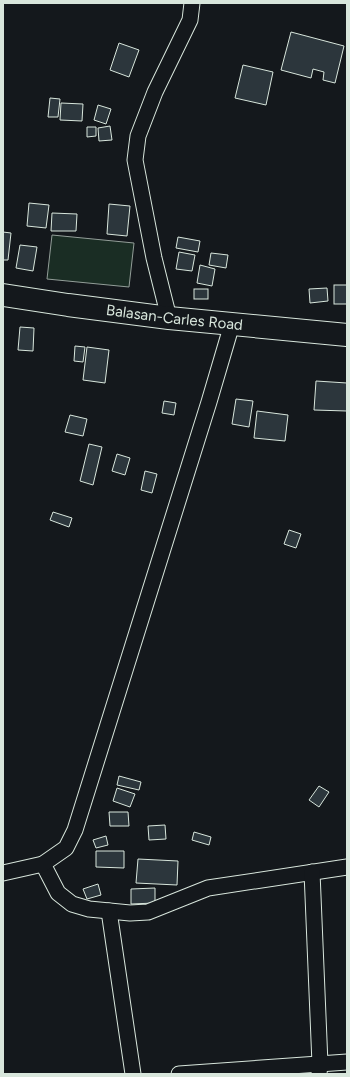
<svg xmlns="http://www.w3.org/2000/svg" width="350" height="1077" viewBox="0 0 350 1077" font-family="Figtree,sans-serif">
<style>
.green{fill:#1a2d24;stroke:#939e99}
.building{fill:#2c363c;stroke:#d8e6dc}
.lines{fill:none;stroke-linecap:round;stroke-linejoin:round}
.street-casing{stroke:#d8e6dc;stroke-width:17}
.secondary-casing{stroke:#d8e6dc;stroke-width:24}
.street{stroke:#14181c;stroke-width:15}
.secondary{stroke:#14181c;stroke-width:22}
.labels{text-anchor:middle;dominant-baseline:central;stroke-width:3;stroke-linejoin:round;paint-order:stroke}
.street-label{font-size:15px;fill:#d8e6dc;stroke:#14181c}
</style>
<rect width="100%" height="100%" fill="#14181c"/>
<!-- green -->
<path class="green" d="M52,235L134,243L129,287L47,279Z"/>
<!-- building -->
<g class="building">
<path d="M291,32L344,46L335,83L323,80L324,72L313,69L311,78L281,70Z"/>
<path d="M119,43L139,50L129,77L110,70Z"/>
<path d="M243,65L273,72L266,105L235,98Z"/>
<path d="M50,98L60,99L58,117H48Z"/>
<path d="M61,103L83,104L82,121L60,120Z"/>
<path d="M98,105L111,109L106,124L94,120Z"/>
<path d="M110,126L112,140L99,141L98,128Z"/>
<path d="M87,127H96V136L87,137Z"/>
<path d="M29,203L49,205L46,228L27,226Z"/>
<path d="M109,204L130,206L127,236L107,234Z"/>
<path d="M52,213L77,214L76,231H51Z"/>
<path d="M3,232L11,233L8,260H3Z"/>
<path d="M178,237L200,241L198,252L176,248Z"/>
<path d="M20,245L37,247L33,271L16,268Z"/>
<path d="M179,252L195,255L192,271L176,269Z"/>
<path d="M211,253L228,255L226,268L209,265Z"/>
<path d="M200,265L215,269L212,286L197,283Z"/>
<rect x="334" y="285" width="13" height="19"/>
<path d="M327,288L328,301L310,303L309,289Z"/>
<rect x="194" y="289" width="14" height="10"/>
<path d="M20,327L34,328L33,351L18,350Z"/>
<path d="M75,346L85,347L83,362L74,361Z"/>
<path d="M87,347L109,350L105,383L83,380Z"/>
<path d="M316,381L347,383V411L314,410Z"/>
<path d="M236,399L253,401L249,427L232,424Z"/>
<path d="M164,401L176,403L174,415L162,413Z"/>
<path d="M257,411L288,415L285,441L254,438Z"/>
<path d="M70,415L87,419L83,436L65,432Z"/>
<path d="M89,444L102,447L93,485L80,481Z"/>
<path d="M117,454L130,458L125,475L112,471Z"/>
<path d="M145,471L157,474L152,493L141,490Z"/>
<path d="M53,512L72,518L69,527L50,520Z"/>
<path d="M289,530L301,534L296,548L284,544Z"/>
<path d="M119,776L141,782L139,790L117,785Z"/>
<path d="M319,786L329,792L319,807L309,800Z"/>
<path d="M117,788L135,794L130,807L113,801Z"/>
<path d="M109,812H128L129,826H110Z"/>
<path d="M165,825L166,839L149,840L148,826Z"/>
<path d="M194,832L211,837L209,845L192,840Z"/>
<path d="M106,836L108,845L96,848L93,840Z"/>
<path d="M96,851H124V868L96,867Z"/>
<path d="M138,859L178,861L177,885L136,883Z"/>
<path d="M98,884L101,895L87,899L83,889Z"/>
<path d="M155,888V903L131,904V889Z"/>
</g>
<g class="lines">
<!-- street casing -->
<g class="street-casing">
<g id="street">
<path d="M169,318L154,258L135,160L138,136L155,92L190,20L192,3"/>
<path d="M43,864L58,893L72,904L89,909L130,913L148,912L208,888L347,867"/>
<path d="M312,872L320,1064L319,1074"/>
<path d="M3,873L43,864L66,848L75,830L209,402L232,324"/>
<path d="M109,911L133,1074"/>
<path d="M179,1074L347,1062"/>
</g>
</g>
<!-- secondary casing -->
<g class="secondary-casing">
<g id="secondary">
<path id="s1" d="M3,295L68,305L169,318L347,335"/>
</g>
</g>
<!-- street -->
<use href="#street" class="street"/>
<!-- secondary -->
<use href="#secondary" class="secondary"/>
</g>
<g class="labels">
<!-- street labels -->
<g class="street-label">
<text stroke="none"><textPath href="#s1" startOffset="173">Balasan-Carles Road</textPath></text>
</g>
</g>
<!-- border -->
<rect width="350" height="1077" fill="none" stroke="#d8e6dc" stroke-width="8"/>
</svg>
